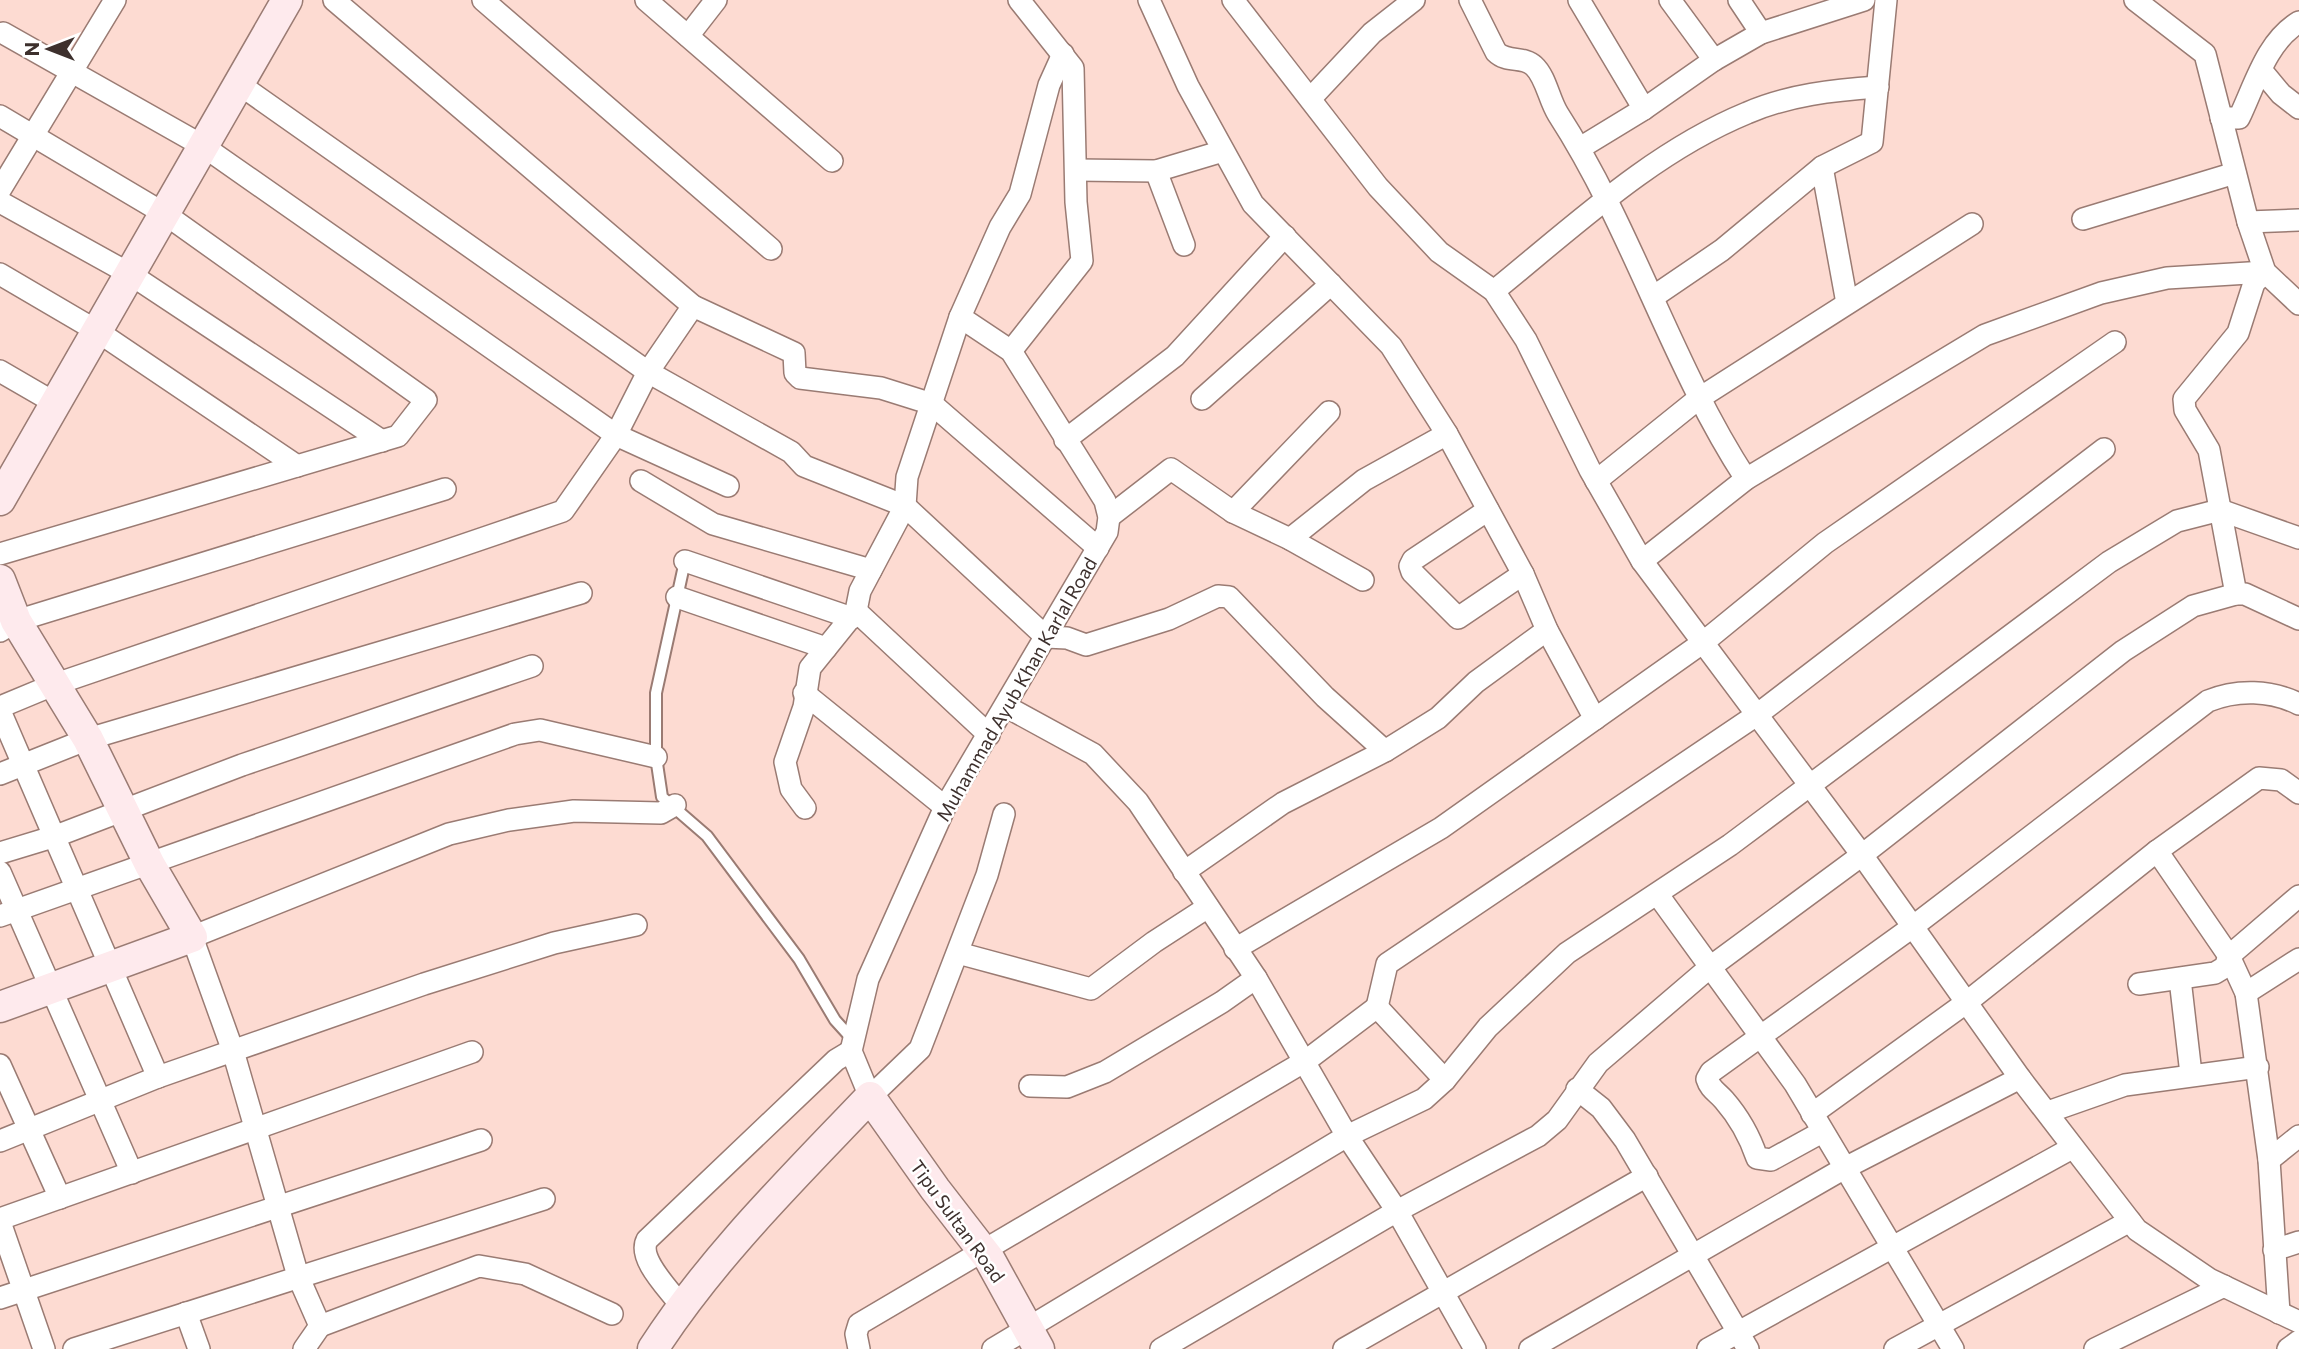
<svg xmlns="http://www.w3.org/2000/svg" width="2299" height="1349" viewBox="0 0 2299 1349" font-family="Commissioner,sans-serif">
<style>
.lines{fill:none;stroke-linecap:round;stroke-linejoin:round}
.lane-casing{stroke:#9a7b73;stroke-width:14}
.street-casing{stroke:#9a7b73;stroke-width:24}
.secondary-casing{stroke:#9a7b73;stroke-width:33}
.lane{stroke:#fff;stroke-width:10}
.street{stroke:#fff;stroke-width:21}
.secondary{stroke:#feeaed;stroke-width:30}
.labels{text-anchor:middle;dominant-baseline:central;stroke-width:5;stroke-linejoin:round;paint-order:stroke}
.street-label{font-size:19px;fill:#3d302d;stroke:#fff}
</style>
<rect width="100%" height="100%" fill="#fddbd2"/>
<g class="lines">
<!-- lane casing -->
<g class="lane-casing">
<path id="lane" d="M685,561L656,693V757L662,797L707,836L799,959L835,1020L854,1041"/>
</g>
<!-- street casing -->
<g class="street-casing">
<g id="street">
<path d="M334,0L693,306L794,353L795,373L800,378L881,388L932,404L1098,548"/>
<path d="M483,0L771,249"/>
<path d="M646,0L832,161"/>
<path d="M1149,0L1188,86L1253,204L1391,346L1447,434L1523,574L1547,630L1595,719"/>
<path d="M1233,0L1378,187L1439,252L1494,291L1526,340L1590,470L1642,561L1862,855L2020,1078L2130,1221L2137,1230L2209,1279L2299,1322"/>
<path d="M1470,0L1496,52C1507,63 1524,56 1534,66C1546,77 1549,100 1558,114C1633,230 1671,364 1746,479"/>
<path d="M1579,0L1644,109L1714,60L1761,33L1864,0"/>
<path d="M1670,0L1714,60"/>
<path d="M1739,0L1761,33"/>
<path d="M2135,0L2205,54L2248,222L2265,272L2299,304"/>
<path d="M3,33L203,146L616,435L728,486"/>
<path d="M688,36L716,0"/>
<path d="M2261,70L2281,94L2299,108"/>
<path d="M239,84L648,372L791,452L804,466L905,506L1046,637L1067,638L1086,645L1169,619L1218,596L1229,597L1325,697L1385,751"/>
<path d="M1311,98L1372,33L1414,0"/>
<path d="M0,116L165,214L426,400L398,436L0,554"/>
<path d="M2221,118H2239C2255,85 2266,42 2299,22"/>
<path d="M1580,148L1644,109"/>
<path d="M1822,167L1847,303"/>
<path d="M1076,170L1156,171L1223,151"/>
<path d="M1156,171L1184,245"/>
<path d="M0,190L115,0"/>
<path d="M0,202L130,274L382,441"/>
<path d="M2083,219L2235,173"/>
<path d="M2248,222L2299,220"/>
<path d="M0,274L97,331L297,466"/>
<path d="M1494,291C1573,227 1652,152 1747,113C1788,95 1834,90 1878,87"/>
<path d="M1653,297L1722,250L1822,167L1872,142L1886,0"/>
<path d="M960,317L1011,351L1105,501L1109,517L1107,532L945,807L868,979L851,1051L870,1097L920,1049L987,875L1004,814"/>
<path d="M1011,351L1082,261L1076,202L1073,68L1019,0"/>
<path d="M0,371L55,403"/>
<path d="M1202,399L1331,284"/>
<path d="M1065,440L1175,356L1285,236"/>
<path d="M641,481L713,524L871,570"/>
<path d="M1596,481L1698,399L1972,224"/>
<path d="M1488,510L1413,560L1410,566L1412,572L1458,618L1523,574"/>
<path d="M1233,512L1329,412"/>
<path d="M1109,517L1171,469L1233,512L1290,539L1363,580"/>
<path d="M1290,539L1364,480L1447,434"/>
<path d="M685,561L852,618"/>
<path d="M1642,561L1746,479L1985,335L2101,293L2167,278L2265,272"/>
<path d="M2236,594L2209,450L2185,410L2184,399L2238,333L2254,283L2265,272"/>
<path d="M677,597L826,648"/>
<path d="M856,611L989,735"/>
<path d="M0,631L16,621L445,489"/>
<path d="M804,693L945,807"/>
<path d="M0,707L53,685L563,511L616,435L648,372L693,306"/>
<path d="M1007,707L1093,754L1138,802L1256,978L1347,1136L1397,1211L1475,1349"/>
<path d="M0,711L158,1077"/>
<path d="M0,774L88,739L581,593"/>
<path d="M805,808L791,789L785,762L804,707L810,668L856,611L860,591L905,506L907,477L960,317L1000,227L1020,194L1049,85L1063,54"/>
<path d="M2157,851L2229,956L2246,993L2269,1160L2279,1313"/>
<path d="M0,853L56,836L242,765L532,666"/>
<path d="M0,872L132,1173"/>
<path d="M1184,872L1283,803L1385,751L1438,718L1476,682L1547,630"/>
<path d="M1658,895L1795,1084L1953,1349"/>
<path d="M0,916L515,734L540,730L656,757"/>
<path d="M1235,949L1441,828L1705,641L1825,543L2115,342"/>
<path d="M958,953L1091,989L1154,942L1208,907"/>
<path d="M2180,979L2191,1074"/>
<path d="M2139,984L2215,973L2225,967L2229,956L2299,896"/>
<path d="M2246,993L2299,959"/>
<path d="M1377,1007L1387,964L1758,714L2104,449"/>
<path d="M0,1065L60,1198"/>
<path d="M1030,1086L1067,1087L1105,1072L1222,1002L1256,978"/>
<path d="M1577,1089L1601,1108L1625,1140L1748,1349"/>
<path d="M2048,1112L2125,1085L2258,1067"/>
<path d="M1812,1114L1967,1002L2157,851L2259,778L2281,780L2299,793"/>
<path d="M1822,1132L1771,1160L1757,1158C1750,1137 1738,1116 1724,1100C1717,1092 1710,1089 1707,1079L1711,1072L1911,928L2208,701C2237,689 2271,690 2299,704"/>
<path d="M0,1141L158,1077L424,984L554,943L636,925"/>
<path d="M2269,1160L2299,1136"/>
<path d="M0,1219L472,1052"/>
<path d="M0,1222L44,1349"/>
<path d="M2274,1250L2299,1242"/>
<path d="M0,1298L481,1140"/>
<path d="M681,1306C670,1290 637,1259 647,1240L836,1060L851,1051"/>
<path d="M186,1313L199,1349"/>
<path d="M320,1326L479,1266L525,1274L612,1314"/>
<path d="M74,1349L544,1199"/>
<path d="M304,1349L320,1326L298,1276L233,1051L192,937L449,834L509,820L574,811L661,813L675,805"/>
<path d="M859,1349L856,1334L859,1324L1307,1060L1377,1007L1445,1080"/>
<path d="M993,1349L1347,1136L1424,1099L1445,1080L1488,1027L1567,953L1730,845L2109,562L2177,521L2220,510L2299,538"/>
<path d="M1161,1349L1397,1211L1538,1136L1557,1120L1598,1063L1709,968L1862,855L2123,651L2193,606L2236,594H2245L2299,619"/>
<path d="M1344,1349L1647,1176"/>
<path d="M1530,1349L1843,1169L2020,1078"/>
<path d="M1708,1349L2072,1148"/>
<path d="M1895,1349L2130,1221"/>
<path d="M2095,1349L2224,1286"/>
<path d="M2288,1349L2299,1341"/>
</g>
</g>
<!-- secondary casing -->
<g class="secondary-casing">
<g id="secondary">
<path d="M0,500L287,0"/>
<path d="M0,580L16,621L88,739L150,865L192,937L0,1007"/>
<path d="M653,1349C713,1256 794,1177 870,1097L935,1189L990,1260L1039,1349"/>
</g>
</g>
<!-- lane -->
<use href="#lane" class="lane"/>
<!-- street -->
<use href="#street" class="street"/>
<!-- secondary -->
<use href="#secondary" class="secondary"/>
</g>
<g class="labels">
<!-- street labels -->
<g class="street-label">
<text transform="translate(1016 689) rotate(-60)">Muhammad Ayub Khan Karlal Road</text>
<text transform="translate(958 1221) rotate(54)">Tipu Sultan Road</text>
</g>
</g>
<!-- north arrow -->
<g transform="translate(49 49) rotate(270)" stroke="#ffffff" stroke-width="5" paint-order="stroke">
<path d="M0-5L12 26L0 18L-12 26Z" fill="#3d302d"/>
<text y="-10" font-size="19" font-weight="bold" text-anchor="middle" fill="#3d302d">N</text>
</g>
</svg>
